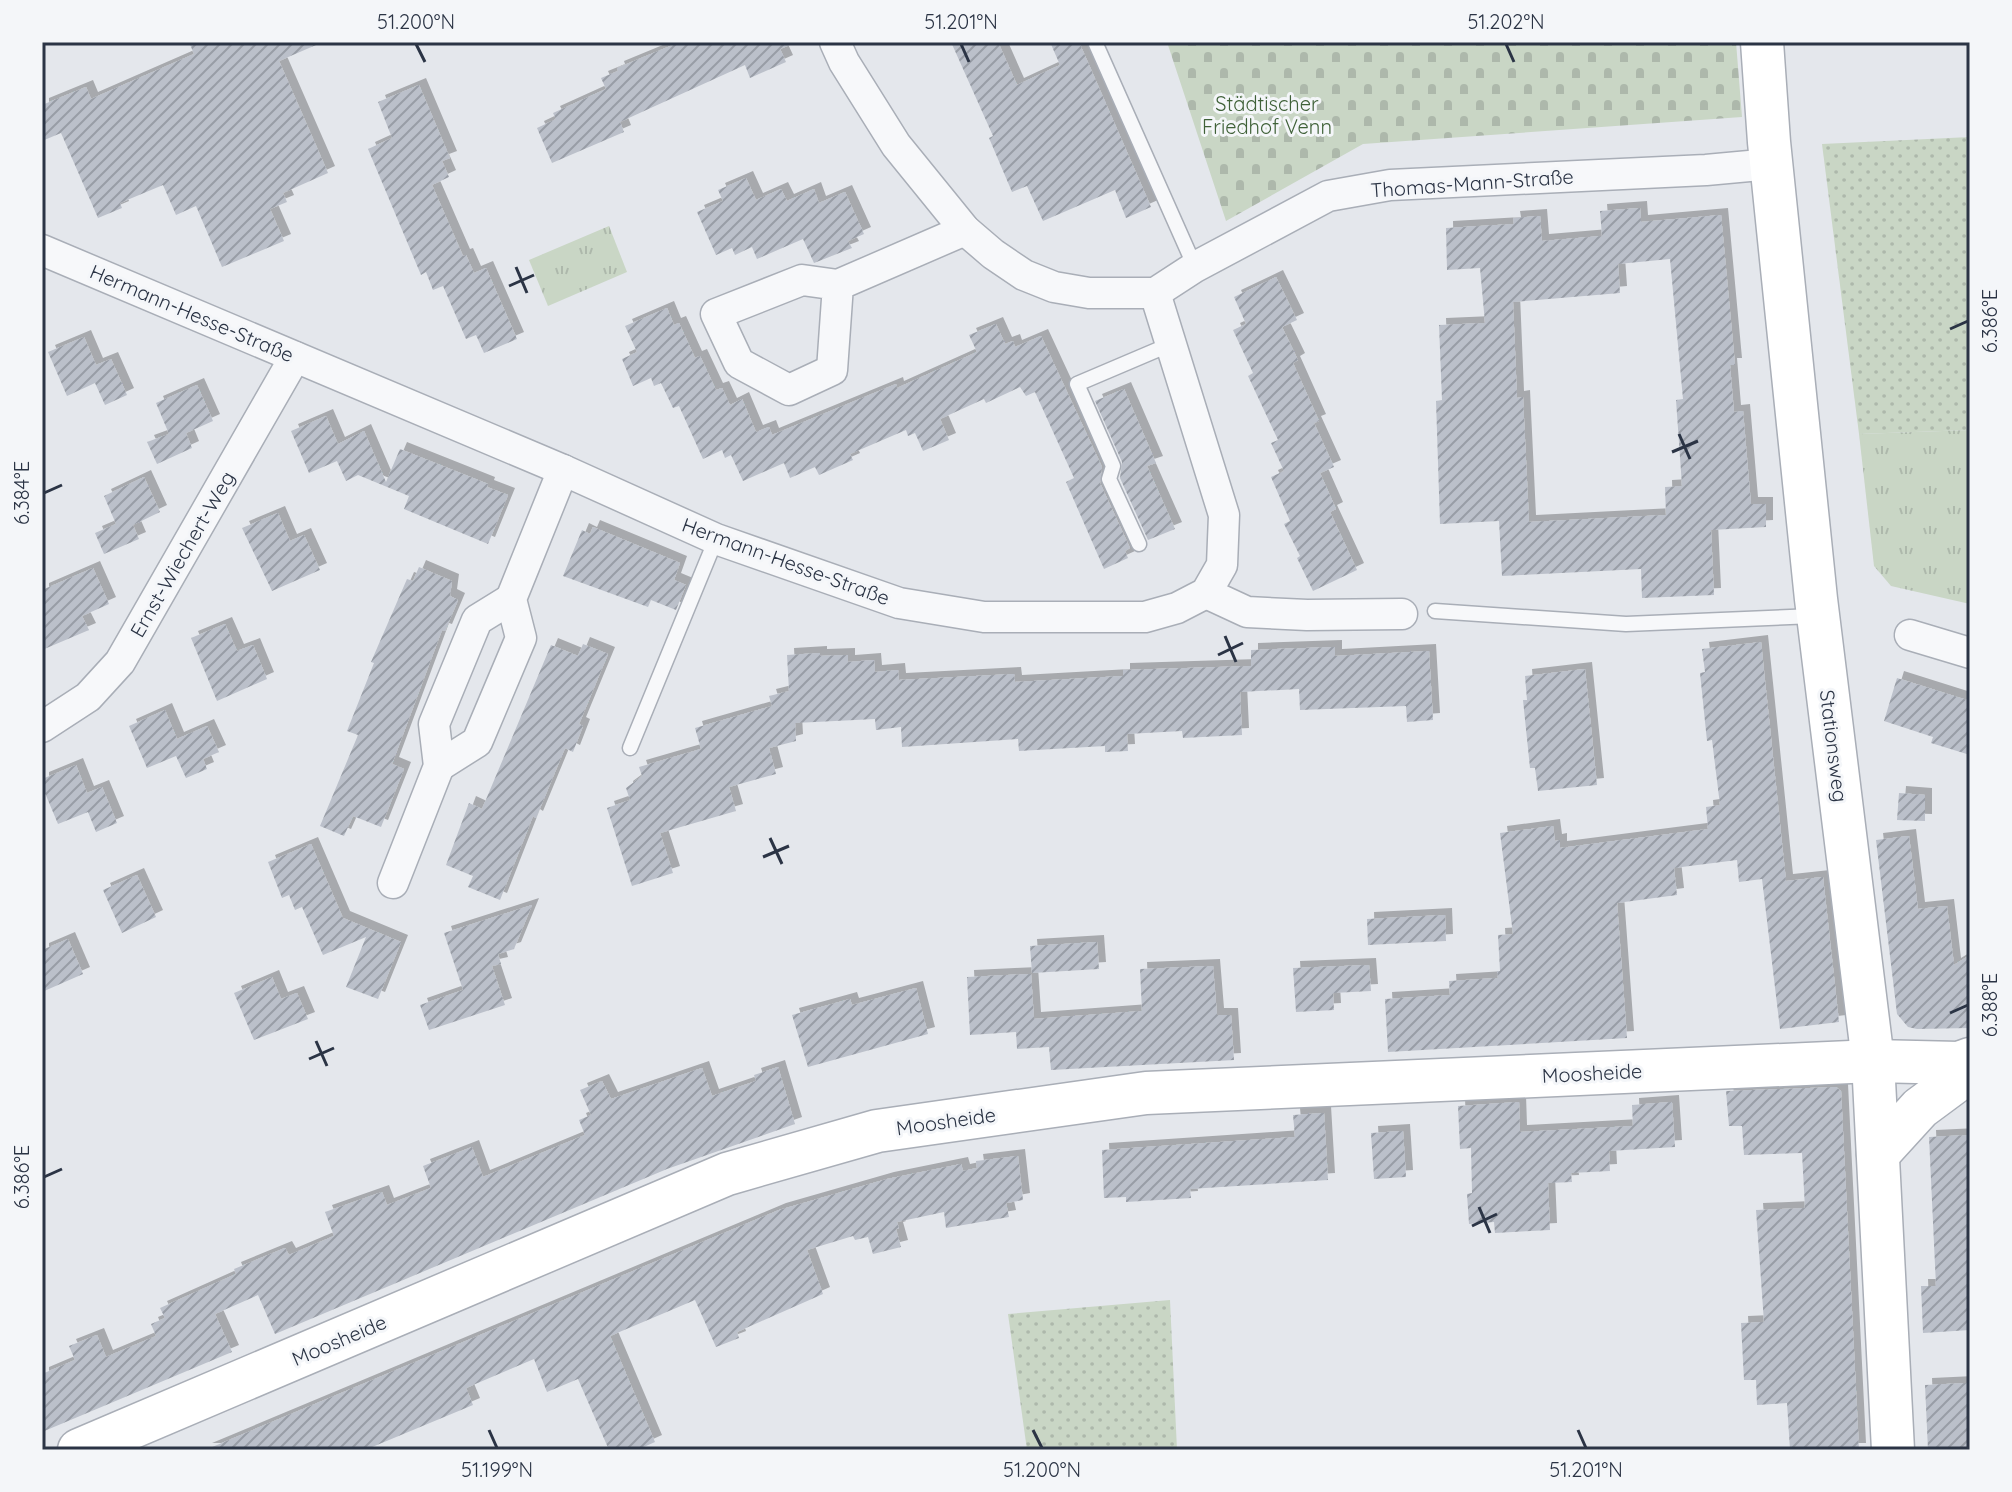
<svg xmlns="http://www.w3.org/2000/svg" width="2012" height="1492" viewBox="0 0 2012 1492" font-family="Quicksand,sans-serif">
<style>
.grass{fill:url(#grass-dots)}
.cemetery{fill:url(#cemetery-stones)}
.park{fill:url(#park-tufts)}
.building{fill:url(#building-hatch);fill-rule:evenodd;filter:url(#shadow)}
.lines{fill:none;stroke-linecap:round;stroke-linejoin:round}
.lane-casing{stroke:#a9aeb7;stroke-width:17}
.street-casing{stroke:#a9aeb7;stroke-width:33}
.secondary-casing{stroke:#a9aeb7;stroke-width:45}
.lane{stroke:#f7f8fa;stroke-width:14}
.street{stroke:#f7f8fa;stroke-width:30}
.secondary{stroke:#fff;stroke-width:42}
.ticks{fill:none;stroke:#2b3445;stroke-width:3}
.labels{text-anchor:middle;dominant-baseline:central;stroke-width:6;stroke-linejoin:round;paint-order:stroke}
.park-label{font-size:20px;fill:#3f6138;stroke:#f4f6f9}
.street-label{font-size:20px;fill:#2b3445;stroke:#f4f6f9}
.neatline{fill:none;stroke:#2b3445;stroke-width:3}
.ticks-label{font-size:20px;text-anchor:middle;fill:#2b3445}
</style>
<defs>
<pattern id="grass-dots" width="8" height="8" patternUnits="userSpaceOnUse" patternTransform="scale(2)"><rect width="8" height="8" fill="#c9d6c5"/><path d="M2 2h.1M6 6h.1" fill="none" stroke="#adb8ab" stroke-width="1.8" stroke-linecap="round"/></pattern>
<pattern id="cemetery-stones" width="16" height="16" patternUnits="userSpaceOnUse" patternTransform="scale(2)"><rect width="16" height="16" fill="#c9d6c5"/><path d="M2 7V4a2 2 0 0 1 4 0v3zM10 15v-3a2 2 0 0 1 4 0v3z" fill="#adb8ab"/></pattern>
<pattern id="park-tufts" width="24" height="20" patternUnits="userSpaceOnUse" patternTransform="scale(2)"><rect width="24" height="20" fill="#c9d6c5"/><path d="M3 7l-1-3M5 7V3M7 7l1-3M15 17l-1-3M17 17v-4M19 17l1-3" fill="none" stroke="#adb8ab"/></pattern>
<pattern id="building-hatch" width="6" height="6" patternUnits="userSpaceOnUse" patternTransform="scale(2)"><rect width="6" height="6" fill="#bbc0ca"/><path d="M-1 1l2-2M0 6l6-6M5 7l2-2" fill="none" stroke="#989da6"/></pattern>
<filter id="shadow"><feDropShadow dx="7" dy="-7" stdDeviation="0" flood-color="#0004"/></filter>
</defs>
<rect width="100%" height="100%" fill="#e4e7ec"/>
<!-- grass -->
<g class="grass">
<path d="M1970,137V430L1859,434L1822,144Z"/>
<path d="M1170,1300L1177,1450H1027L1008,1314Z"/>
</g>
<!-- cemetery -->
<path class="cemetery" d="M1167,42H1736L1742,117L1363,144L1226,221Z"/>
<!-- park -->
<g class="park">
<path d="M609,226L627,272L548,306L529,260Z"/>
<path d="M1970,430V604L1891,586L1874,566L1859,434Z"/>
</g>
<!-- building -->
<g class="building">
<path d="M189,42H323L279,61L328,173L283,193L287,202L270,209L284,241L222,267L196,206L176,215L163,185L120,203L122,208L98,218L61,133L42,141V105L86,87L91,99L194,54Z"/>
<path d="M680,42H797L780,49L786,62L750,78L745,65L620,122L624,132L552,163L537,128L556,119L553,113L606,89L601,78L618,71L617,68Z"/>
<path d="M951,42H998L1017,85L1060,65L1050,42H1079L1151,207L1126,218L1115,190L1043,221L1027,186L1012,192L989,138L993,136Z"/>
<path d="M419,85L450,158L442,161L449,177L432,185L463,256L466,255L474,273L486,268L517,339L484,353L476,335L466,339L443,286L433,290L426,272L421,275L368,149L392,138L378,102Z"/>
<path d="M746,178L756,200L781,189L787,201L814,189L819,203L845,192L864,234L848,241L852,248L814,263L803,239L757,259L752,247L735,255L732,248L716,255L697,212L723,201L718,190Z"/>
<path d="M1640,208L1641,222L1721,215L1735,365H1730L1734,412L1743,411L1751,504H1766V527L1711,530L1714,595L1642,598L1641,569L1502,576L1499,521L1440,524L1436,401L1442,400L1439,325L1485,323L1480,268L1447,270L1446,228L1514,224L1513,218L1540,216L1542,241L1602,236L1600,211ZM1670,259L1683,399L1676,400L1682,486L1665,487L1666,515L1529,522L1523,397L1517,398L1513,302L1620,293L1618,264Z"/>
<path d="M1276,277L1297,320L1282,327L1298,360L1293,363L1319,421L1314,423L1334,467L1320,473L1336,509L1330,512L1357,570L1313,591L1297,558L1300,556L1284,524L1290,521L1271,477L1284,471L1271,443L1278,440L1248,376L1253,373L1233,330L1246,324L1234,297Z"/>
<path d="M667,308L674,325L679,323L695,358L700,356L716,390L722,388L730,405L742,399L756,432L769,427L772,435L896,384L897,388L977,352L969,335L996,324L1005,344L1013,341L1015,347L1041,336L1102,467L1100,483L1130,548L1125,551L1128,558L1104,569L1066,482L1074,478L1035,392L1026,396L1020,387L986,403L984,399L940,419L949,440L923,451L915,433L908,436L906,430L850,454L853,460L819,475L815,467L790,478L784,463L743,481L731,455L725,458L722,450L703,459L679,406L673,408L661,383L654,386L651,378L633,386L622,359L637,352L625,326Z"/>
<path d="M84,337L96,365L111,359L127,395L105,405L95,383L67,396L48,352Z"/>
<path d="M197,385L213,421L186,433L192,448L157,464L147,442L169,434L156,403Z"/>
<path d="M1124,389L1156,463L1147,466L1175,529L1148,540L1120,478L1122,462L1095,401Z"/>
<path d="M326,416L338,444L364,431L386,482L400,449L488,484L487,487L508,495L488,544L404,509L409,496L358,475L346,481L337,461L309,473L291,431Z"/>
<path d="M144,477L160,512L133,525L139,539L104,554L95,533L116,524L104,496Z"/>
<path d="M278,513L290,541L304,535L320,570L272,591L242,528Z"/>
<path d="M593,527L680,563L674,580L686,585L676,610L651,600L648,607L563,576L582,530L590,534Z"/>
<path d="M419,567L452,581L450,596L458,600L445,631L442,630L392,764L404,769L381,827L353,816L344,836L320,826L358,735L347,731L374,663L371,662L407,579L413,581Z"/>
<path d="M93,568L109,604L82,616L89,630L42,650V590Z"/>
<path d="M225,624L237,651L253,645L267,679L217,701L191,638Z"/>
<path d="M1761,642L1786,881L1823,877L1839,1022L1780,1029L1762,879L1739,882L1737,860L1674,868L1677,895L1617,903L1627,1038L1388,1052L1385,999L1450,995L1449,981L1498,978L1497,971H1500L1498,935L1513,934L1500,833L1553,826L1555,841L1560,840V848L1708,829L1706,807L1720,805L1712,740L1707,741L1700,673L1705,672L1702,649Z"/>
<path d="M583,644L608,654L579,724L583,726L573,752L565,748L536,818L533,816L500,900L468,887L473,876L446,865L469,803L482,809L551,645L578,656Z"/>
<path d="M1335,647V656L1429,651L1433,720L1407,722L1406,706L1300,710L1299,689L1240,692L1242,735L1183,738L1182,731L1127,734L1128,751L1105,752V746L1019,751L1018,739L902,747L901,727L876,730L875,719L795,723L796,741L769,748L776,774L729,787L736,811L660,833L673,873L632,886L607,808L630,800L626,788L642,776L639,767L701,749L695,728L772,706L769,696L789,691L787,655L820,653V656L848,655V662L874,660L875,672L898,670L899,680L1014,674L1015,682L1123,676V670L1251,666V650Z"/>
<path d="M1585,669L1597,785L1538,791L1535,768H1530L1523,700H1527L1525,676Z"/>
<path d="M1897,678L1970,701V755L1931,743L1933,737L1884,721Z"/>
<path d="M165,710L177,739L207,726L219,752L203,759L207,769L186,778L176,756L147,768L129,726Z"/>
<path d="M76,765L87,793L102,787L117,823L96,832L88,812L58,824L42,786V779Z"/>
<path d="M1899,793L1925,795V821L1897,820Z"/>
<path d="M1909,836L1918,909L1947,906L1954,965L1970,955V1028L1917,1029L1908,1027L1897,1014L1876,840Z"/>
<path d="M311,844L343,918L401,942L378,999L346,987L366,937L323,955L302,907L295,910L289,895L282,898L268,862Z"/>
<path d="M137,875L156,917L122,933L103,890Z"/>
<path d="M532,905L514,949L498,954L501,964L492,966L505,1005L429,1030L420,1005L463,990L444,933Z"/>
<path d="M1445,915L1446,941L1368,945L1367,919Z"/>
<path d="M68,939L83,974L42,992V950Z"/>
<path d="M1097,942L1099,969L1032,973L1030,946Z"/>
<path d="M1369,965L1371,991L1333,993L1334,1010L1296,1012L1293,968Z"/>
<path d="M1213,966L1217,1015H1231L1234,1060L1051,1070L1049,1047L1017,1049L1016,1032L970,1035L967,977L1031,974L1034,1019L1142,1011L1140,969Z"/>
<path d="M272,977L281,999L297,993L308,1019L254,1040L234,993Z"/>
<path d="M916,988L928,1034L808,1067L792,1015L850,999L852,1005Z"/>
<path d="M778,1067L795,1124L667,1169L275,1334L258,1295L215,1314L232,1352L42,1432V1374L75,1360L69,1346L97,1335L106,1357L156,1336L151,1324L165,1318L160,1308L236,1274L234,1269L285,1248L289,1255L334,1236L325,1212L382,1192L387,1205L431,1188L423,1166L472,1147L483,1177L585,1135L579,1120L591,1115L580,1090L602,1081L611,1099L702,1068L712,1096L756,1081L754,1075Z"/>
<path d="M1836,1087L1841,1091L1859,1450H1790L1787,1403L1757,1405L1756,1380H1744L1741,1323L1764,1322L1756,1210L1805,1208L1802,1153L1744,1155L1742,1126H1729L1726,1091Z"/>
<path d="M1519,1102L1520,1132L1633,1126L1632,1105L1672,1102L1675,1147L1609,1151L1610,1171L1571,1173L1572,1182L1548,1183L1550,1230L1495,1233L1494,1222L1469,1224L1467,1194L1472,1193L1471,1148L1460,1149L1458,1106Z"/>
<path d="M1324,1113L1328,1180L1190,1189L1191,1198L1126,1202V1197L1104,1198L1102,1150L1295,1137L1293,1115Z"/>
<path d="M1403,1131L1406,1177L1374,1179L1371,1133Z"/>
<path d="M1970,1135V1330L1923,1333L1921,1286H1936L1929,1137Z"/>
<path d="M1018,1156L1023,1200L1006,1203L1009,1217L946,1228L944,1212L897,1222L899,1228L896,1229L901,1247L873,1254L868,1237L855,1240L853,1236L807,1250L823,1294L737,1332L739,1338L716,1347L695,1300L610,1336L655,1442L637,1450H609L578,1379L547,1392L534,1359L466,1388L473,1405L365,1450H205L779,1210L887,1179L961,1164L963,1171L977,1168L976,1161Z"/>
<path d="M1967,1383L1970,1395V1450H1928L1925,1385Z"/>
</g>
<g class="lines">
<!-- lane casing -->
<g class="lane-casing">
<g id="lane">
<path d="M1095,42L1195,267"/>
<path d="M1139,544L1109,479L1113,466L1077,384L1171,344"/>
<path d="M1435,611L1626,624L1814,616"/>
<path d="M630,748L716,539"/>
</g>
</g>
<!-- street casing -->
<g class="street-casing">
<g id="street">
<path d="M835,42L844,62L896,145L965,230L993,254L1024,275L1054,287L1089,293H1155L1195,267L1328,196L1390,185L1706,170L1771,164"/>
<path d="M42,250L563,470L716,539L899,603L984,617H1145L1177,608L1206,593L1222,565L1224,515L1155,293"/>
<path d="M838,285L832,370L789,390L739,363L716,314L802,280L838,285L965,230"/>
<path d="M1206,593L1247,612L1307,615L1402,614"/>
<path d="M1910,635L1970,653"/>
<path d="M42,727L88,697L120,662L295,357"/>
<path d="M439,766L477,742L521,638L511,599L563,470"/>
<path d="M393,883L439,766L434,724L477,620L511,599"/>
</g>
</g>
<!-- secondary casing -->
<g class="secondary-casing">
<g id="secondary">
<path d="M1762,42L1769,142L1816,599L1873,1061L1893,1450"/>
<path d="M1878,1154L1920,1108L1970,1071"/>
<path d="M79,1450L727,1174L877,1131L1146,1093L1873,1061L1959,1063L1970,1059"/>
</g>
</g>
<!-- lane -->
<use href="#lane" class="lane"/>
<!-- street -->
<use href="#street" class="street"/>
<!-- secondary -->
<use href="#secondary" class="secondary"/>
</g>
<!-- ticks -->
<path class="ticks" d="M416,44L425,62M961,44L969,62M1506,44L1514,62M516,267L527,293M509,286L534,275M1950,329L1968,321M1679,434L1690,459M1672,452L1698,441M44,493L62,485M1225,636L1236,662M1218,655L1243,643M770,838L782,864M763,857L789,846M1950,1013L1968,1005M316,1041L327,1066M309,1059L334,1048M44,1177L62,1169M1479,1207L1490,1233M1472,1226L1497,1214M489,1430L497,1448M1033,1430L1042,1448M1578,1430L1586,1448"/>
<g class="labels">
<!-- park labels -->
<g class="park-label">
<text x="1267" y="103">Städtischer<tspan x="1267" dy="23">Friedhof Venn</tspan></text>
</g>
<!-- street labels -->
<g class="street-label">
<text transform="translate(1472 183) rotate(-4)">Thomas-Mann-Straße</text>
<text transform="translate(192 313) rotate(23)">Hermann-Hesse-Straße</text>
<text transform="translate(182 554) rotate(-60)">Ernst-Wiechert-Weg</text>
<text transform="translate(786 561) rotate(20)">Hermann-Hesse-Straße</text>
<text transform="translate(1834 746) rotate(83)">Stationsweg</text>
<text transform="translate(1592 1073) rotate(-3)">Moosheide</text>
<text transform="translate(946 1121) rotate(-8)">Moosheide</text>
<text transform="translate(339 1340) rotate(-23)">Moosheide</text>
</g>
</g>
<!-- border -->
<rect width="2012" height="1492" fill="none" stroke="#f4f6f9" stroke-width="88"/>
<rect x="44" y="44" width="1924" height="1404" class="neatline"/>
<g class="ticks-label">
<text x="416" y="29">51.200°N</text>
<text x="961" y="29">51.201°N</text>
<text x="1506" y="29">51.202°N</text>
<text transform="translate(1990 321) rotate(-90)" y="7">6.386°E</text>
<text transform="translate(22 493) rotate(-90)" y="7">6.384°E</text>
<text transform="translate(1990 1005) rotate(-90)" y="7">6.388°E</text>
<text transform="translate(22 1177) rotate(-90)" y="7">6.386°E</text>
<text x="497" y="1477">51.199°N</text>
<text x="1042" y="1477">51.200°N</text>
<text x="1586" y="1477">51.201°N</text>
</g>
</svg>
